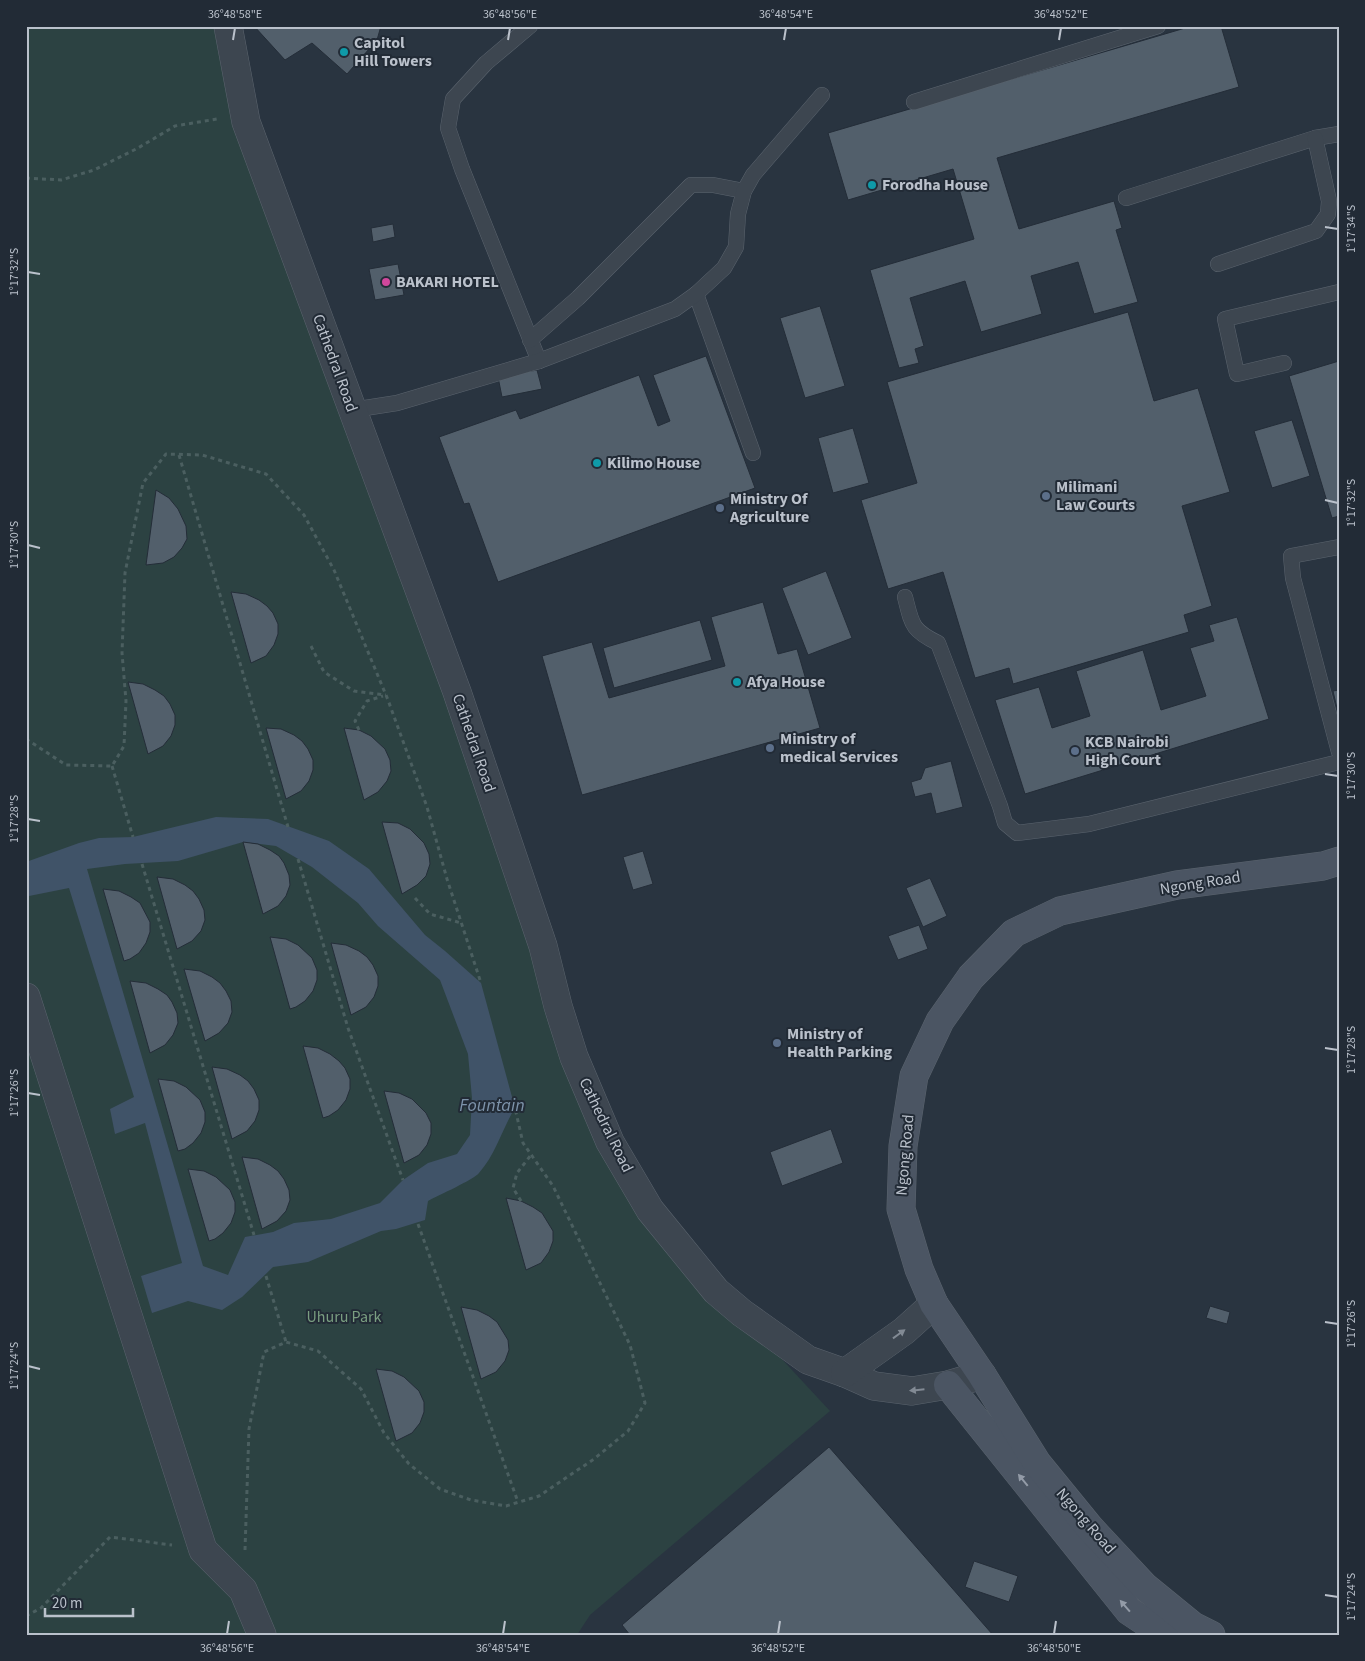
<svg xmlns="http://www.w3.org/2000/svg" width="1365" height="1661" viewBox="0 0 1365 1661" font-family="'Source Sans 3',sans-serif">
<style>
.green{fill:#2c4242}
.water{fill:#405368;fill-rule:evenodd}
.building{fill:#525f6b;stroke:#242d38}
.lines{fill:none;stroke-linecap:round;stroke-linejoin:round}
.service-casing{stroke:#5b646e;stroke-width:16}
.minor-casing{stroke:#5b646e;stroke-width:29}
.secondary-casing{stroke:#5b646e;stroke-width:29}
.path{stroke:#4b5f60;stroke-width:3;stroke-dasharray:4 4;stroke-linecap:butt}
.service{stroke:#3d4650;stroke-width:15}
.minor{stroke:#3d4650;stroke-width:28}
.secondary{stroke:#4b5563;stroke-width:28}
.oneway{fill:#828a94}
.oneway2{fill:#939ba7}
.ticks{fill:none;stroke:#bac1cb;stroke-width:2}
.culture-dot{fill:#0f9aa8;stroke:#222b36;stroke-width:2}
.hotel-dot{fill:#d1479c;stroke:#222b36;stroke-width:2}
.service-dot{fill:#5c6f8a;stroke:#222b36;stroke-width:2}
.labels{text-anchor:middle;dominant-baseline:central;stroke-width:4;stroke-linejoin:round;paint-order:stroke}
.poi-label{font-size:16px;font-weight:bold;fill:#bac1cb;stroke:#222b36;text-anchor:start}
.street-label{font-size:16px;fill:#bac1cb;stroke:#222b36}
.park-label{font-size:16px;fill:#7a9e81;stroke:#222b36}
.water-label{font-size:18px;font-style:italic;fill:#7d93aa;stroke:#222b36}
.neatline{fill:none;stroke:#bac1cb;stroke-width:2}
.ticks-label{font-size:12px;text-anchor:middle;fill:#bac1cb}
</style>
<rect width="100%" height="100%" fill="#293440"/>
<!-- green -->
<path class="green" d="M26,26H228L246,122L610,1142L702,1273L830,1411L590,1615L577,1635H26Z"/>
<!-- water -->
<path class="water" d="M216,817L268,819L329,841L369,869L425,935L445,951L481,983L515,1108C502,1129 496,1154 479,1173C473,1180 439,1195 428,1201L425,1220L396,1229L381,1231L308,1262L273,1267L242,1297L222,1310L188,1301L152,1313L141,1276L182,1263L145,1123L115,1134L110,1109L134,1097L69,888L29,896L26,883V862L79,843L99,838L133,837ZM243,842L276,846L312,867L358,903L378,926L440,980L468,1054L472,1098L470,1135L457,1154L428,1163L403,1180L380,1203L331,1219L294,1223L273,1232L245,1237L228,1275L203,1266L87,869L125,864L178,861Z"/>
<!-- building -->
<g class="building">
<path d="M254,26H381L377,40L347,74L312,43L285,60Z"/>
<path d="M1192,26H1221L1239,87L997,158L1019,229L1114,201L1122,228L1116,230L1138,302L1094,314L1078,262L1031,276L1042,314L981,332L965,281L910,298L924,346L915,349L919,363L899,368L870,270L974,239L953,169L848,200L828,133Z"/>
<path d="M393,224L395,237L373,242L371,228Z"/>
<path d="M398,264L404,295L375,300L369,269Z"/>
<path d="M820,306L845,386L805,398L780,318Z"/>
<path d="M1128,312L1154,401L1198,388L1230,492L1182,506L1212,606L1184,615L1189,632L1013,684L1009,668L975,678L943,572L888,589L861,500L917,483L887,382Z"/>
<path d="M706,356L755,488L498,582L469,503L464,504L439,437L516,410L520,419L639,375L658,426L670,421L653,375Z"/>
<path d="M1339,361V516L1332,518L1289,376Z"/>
<path d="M537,370L542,389L502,397L498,377Z"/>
<path d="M1292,420L1310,476L1272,488L1254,431Z"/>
<path d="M853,428L869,483L833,493L818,438Z"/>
<path d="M156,490L169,498L178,509L186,526L187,539L182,548L174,557L163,563L146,565Z"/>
<path d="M826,571L852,638L808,655L782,588Z"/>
<path d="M231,592L246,594L259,600L267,606L273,613L278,624V634L274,645L266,656L251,663Z"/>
<path d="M763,602L778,654L797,649L820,728L582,795L542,656L592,642L609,698L725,666L711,617Z"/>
<path d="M1237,617L1269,719L1025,794L995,700L1039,687L1052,728L1090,716L1076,671L1143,650L1161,710L1206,696L1190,648L1214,641L1209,625Z"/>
<path d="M700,620L712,660L614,688L603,648Z"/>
<path d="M128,682L143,684L155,690L164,696L170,704L175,715V725L171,736L163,746L148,754Z"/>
<path d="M1339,690V717L1333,691Z"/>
<path d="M266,728L281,729L294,735L302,741L308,749L313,760V770L309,781L301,791L286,799Z"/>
<path d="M344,728L359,730L371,736L385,749L390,760L391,771L387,781L378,792L364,800Z"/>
<path d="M951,761L963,807L936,814L931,793L915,797L911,782L921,779L925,768Z"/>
<path d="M382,822L398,823L410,829L424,843L429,854L430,864L426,876L417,885L402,894Z"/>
<path d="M243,842L258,844L270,850L279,856L284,863L289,875L290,885L286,896L278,906L263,914Z"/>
<path d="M643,851L653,884L633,890L623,857Z"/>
<path d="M157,877L173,879L185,885L193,891L199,899L204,910L205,920L201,931L192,941L177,949Z"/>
<path d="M930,878L947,916L923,927L906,888Z"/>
<path d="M103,889L119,891L131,897L140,903L150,922V932L146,943L139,953L130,959L124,961Z"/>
<path d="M919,925L928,949L898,960L888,936Z"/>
<path d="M270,937L286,939L298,945L312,958L317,970V980L313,991L305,1001L296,1007L290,1009Z"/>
<path d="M331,943L346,945L359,951L367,957L373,965L378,976V986L374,997L366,1007L351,1015Z"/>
<path d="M184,969L200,971L212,977L220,983L226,991L231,1001L232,1012L228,1023L219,1033L205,1041Z"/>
<path d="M130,981L146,983L158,989L167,995L172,1002L177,1013L178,1023L173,1035L165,1045L150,1053Z"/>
<path d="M303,1046L318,1048L330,1054L339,1061L345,1068L350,1079V1089L346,1100L338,1110L329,1116L323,1118Z"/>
<path d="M212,1067L227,1069L240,1075L248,1081L254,1089L259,1100V1110L255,1121L247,1131L232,1139Z"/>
<path d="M158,1079L174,1081L186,1087L200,1100L205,1112V1122L201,1133L193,1143L185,1149L178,1151Z"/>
<path d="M384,1091L399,1093L412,1099L426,1113L431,1123V1134L427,1145L419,1155L404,1163Z"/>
<path d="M831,1129L843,1163L782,1186L770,1152Z"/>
<path d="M242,1157L258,1159L270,1165L278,1171L284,1179L289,1190L290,1200L286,1211L277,1221L262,1229Z"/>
<path d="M188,1169L204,1171L216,1177L230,1190L235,1202V1212L231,1223L223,1233L215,1239L209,1241Z"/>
<path d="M506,1198L521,1201L533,1207L542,1213L553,1231V1241L549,1252L541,1263L526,1270Z"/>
<path d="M1210,1306L1230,1312L1227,1324L1206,1318Z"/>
<path d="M461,1307L477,1310L489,1316L497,1322L508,1340L509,1350L505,1361L496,1372L481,1379Z"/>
<path d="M376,1369L392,1371L404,1377L419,1391L424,1402V1412L420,1423L412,1433L396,1441Z"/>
<path d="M829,1447L993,1635H630L622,1625Z"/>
<path d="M974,1561L1018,1576L1009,1602L965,1587Z"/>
</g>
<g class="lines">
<!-- service casing -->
<g class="service-casing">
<g id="service">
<path d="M530,26L486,63L453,99L448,128L462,169L539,361"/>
<path d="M914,102L1158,26"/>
<path d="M1126,198L1315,138L1339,134"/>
<path d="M1218,264L1316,231L1328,214L1329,201L1315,138"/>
<path d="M696,294L753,453"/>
<path d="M530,340L578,298L691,185H713L744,191"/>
<path d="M1284,363L1237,374L1225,319L1339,292"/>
<path d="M352,410L397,403L539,361L675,309L696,294L724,268L736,247L738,214L744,191L753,175L822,95"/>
<path d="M1339,547L1291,556L1293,578L1339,752"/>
<path d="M905,597C912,624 911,630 938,643L1000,806L1005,823L1017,833L1089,824L1339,762"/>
</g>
</g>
<!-- minor casing -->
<g class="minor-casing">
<g id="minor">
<path d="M228,26L246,122L457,692L543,946L558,1006L574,1057L610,1142L650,1210L716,1291L742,1313L808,1360L845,1373L874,1386L912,1391L948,1385L982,1375"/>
<path d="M26,997L203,1550L243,1590L262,1635"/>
<path d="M845,1373L904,1331L934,1304"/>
</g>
</g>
<!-- secondary casing -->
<g class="secondary-casing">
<g id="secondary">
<path d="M948,1385L1129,1611L1165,1635"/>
<path d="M1211,1635L1193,1626L1144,1586L1090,1528L1037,1463L982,1375L934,1304L919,1269L901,1209L903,1146L914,1076L940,1021L971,977L1014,933L1060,911L1177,885L1323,866L1339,861"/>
</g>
</g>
<!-- path -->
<g class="path">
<path d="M26,178L61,180L94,170L138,148L175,126L217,119"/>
<path d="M179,455L288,827"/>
<path d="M311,646L324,672L354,691L386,695"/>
<path d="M359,730L355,721L367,701L383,696"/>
<path d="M26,739L66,765L112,766L124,746L126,701L122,653L125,573L143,483L166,454L202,455L266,474L304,515L334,570L388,700L427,807L447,879L481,983"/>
<path d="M112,766L133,837"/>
<path d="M298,859L348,1028L403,1180"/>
<path d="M142,864L254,1235"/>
<path d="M415,898L430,914L461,923"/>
<path d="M521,1201L513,1188L517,1173L531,1155"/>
<path d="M418,1224L518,1502"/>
<path d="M266,1276L286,1342"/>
<path d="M245,1550L249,1429L264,1352L286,1342L318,1351L361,1389L384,1433L409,1464L440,1489L471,1500L506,1506L539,1496L594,1459L628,1431L645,1403L630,1345L553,1186L523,1143L515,1108"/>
<path d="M26,1616L41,1608L110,1537L172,1545"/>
</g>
<!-- service -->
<use href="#service" class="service"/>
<!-- minor -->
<use href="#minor" class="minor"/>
<!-- secondary -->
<use href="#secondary" class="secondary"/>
</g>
<!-- one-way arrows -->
<defs><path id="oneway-solid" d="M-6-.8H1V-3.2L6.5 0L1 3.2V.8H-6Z" transform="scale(1.25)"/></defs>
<g class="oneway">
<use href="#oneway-solid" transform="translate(899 1334) rotate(-36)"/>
<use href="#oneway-solid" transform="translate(917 1390) rotate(174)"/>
</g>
<g class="oneway2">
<use href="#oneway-solid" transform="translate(1023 1480) rotate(-129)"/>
<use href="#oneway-solid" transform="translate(1125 1606) rotate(-131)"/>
</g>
<!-- ticks -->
<path class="ticks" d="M233,40L235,28M508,40L510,28M784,40L786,28M1059,40L1061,28M1325,227L1338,229M28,272L40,274M1325,500L1338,503M28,545L40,548M1325,774L1338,776M28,819L40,821M1325,1048L1338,1050M28,1093L40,1095M1325,1322L1338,1324M28,1366L40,1369M1325,1595L1338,1597M227,1634L229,1621M503,1634L505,1621M778,1634L780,1621M1054,1634L1056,1621"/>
<!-- markers -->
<g class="culture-dot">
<circle cx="344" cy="52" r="5"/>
<circle cx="872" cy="185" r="5"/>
<circle cx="597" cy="463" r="5"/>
<circle cx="737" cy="682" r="5"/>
</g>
<circle class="hotel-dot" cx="386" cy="282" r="5"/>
<g class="service-dot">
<circle cx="1046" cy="496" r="5"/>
<circle cx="720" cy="508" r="5"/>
<circle cx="770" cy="748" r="5"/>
<circle cx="1075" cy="751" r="5"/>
<circle cx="777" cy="1043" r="5"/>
</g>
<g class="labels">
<!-- poi labels -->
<g class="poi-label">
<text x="354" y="43">Capitol<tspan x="354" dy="18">Hill Towers</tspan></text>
<text x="882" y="185">Forodha House</text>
<text x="396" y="282">BAKARI HOTEL</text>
<text x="607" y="463">Kilimo House</text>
<text x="1056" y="487">Milimani<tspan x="1056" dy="18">Law Courts</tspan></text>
<text x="730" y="499">Ministry Of<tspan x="730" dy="18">Agriculture</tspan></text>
<text x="747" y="682">Afya House</text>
<text x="780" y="739">Ministry of<tspan x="780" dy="18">medical Services</tspan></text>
<text x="1085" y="742">KCB Nairobi<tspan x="1085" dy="18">High Court</tspan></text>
<text x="787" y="1034">Ministry of<tspan x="787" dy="18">Health Parking</tspan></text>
</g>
<!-- street labels -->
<g class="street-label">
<text transform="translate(335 363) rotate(70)">Cathedral Road</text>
<text transform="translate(474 743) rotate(71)">Cathedral Road</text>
<text transform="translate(1200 883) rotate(-9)">Ngong Road</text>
<text transform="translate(606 1125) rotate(64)">Cathedral Road</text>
<text transform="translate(905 1155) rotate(-85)">Ngong Road</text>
<text transform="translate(1086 1521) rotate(49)">Ngong Road</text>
</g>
<!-- park labels -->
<g class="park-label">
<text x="344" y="1317">Uhuru Park</text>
</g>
<!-- water labels -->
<g class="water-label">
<text x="492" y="1105">Fountain</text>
</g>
</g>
<!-- border -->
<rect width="1365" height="1661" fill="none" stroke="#222b36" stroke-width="55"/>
<!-- scale -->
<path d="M45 1608v8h88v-8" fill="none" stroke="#bac1cb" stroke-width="2.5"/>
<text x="52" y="1608" font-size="15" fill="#bac1cb" stroke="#222b36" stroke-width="4" paint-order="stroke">20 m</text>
<rect x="28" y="28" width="1310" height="1606" class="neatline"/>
<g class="ticks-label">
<text x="235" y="18">36°48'58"E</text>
<text x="510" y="18">36°48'56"E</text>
<text x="786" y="18">36°48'54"E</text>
<text x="1061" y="18">36°48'52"E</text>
<text transform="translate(1351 229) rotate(-90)" y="4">1°17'34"S</text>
<text transform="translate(14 272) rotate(-90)" y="4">1°17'32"S</text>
<text transform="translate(1351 503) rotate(-90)" y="4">1°17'32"S</text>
<text transform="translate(14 545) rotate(-90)" y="4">1°17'30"S</text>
<text transform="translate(1351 776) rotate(-90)" y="4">1°17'30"S</text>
<text transform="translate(14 819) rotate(-90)" y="4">1°17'28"S</text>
<text transform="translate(1351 1050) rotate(-90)" y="4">1°17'28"S</text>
<text transform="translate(14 1093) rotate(-90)" y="4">1°17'26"S</text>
<text transform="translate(1351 1324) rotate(-90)" y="4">1°17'26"S</text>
<text transform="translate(14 1366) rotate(-90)" y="4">1°17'24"S</text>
<text transform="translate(1351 1597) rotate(-90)" y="4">1°17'24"S</text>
<text x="227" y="1652">36°48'56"E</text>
<text x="503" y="1652">36°48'54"E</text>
<text x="778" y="1652">36°48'52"E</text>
<text x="1054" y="1652">36°48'50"E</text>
</g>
</svg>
